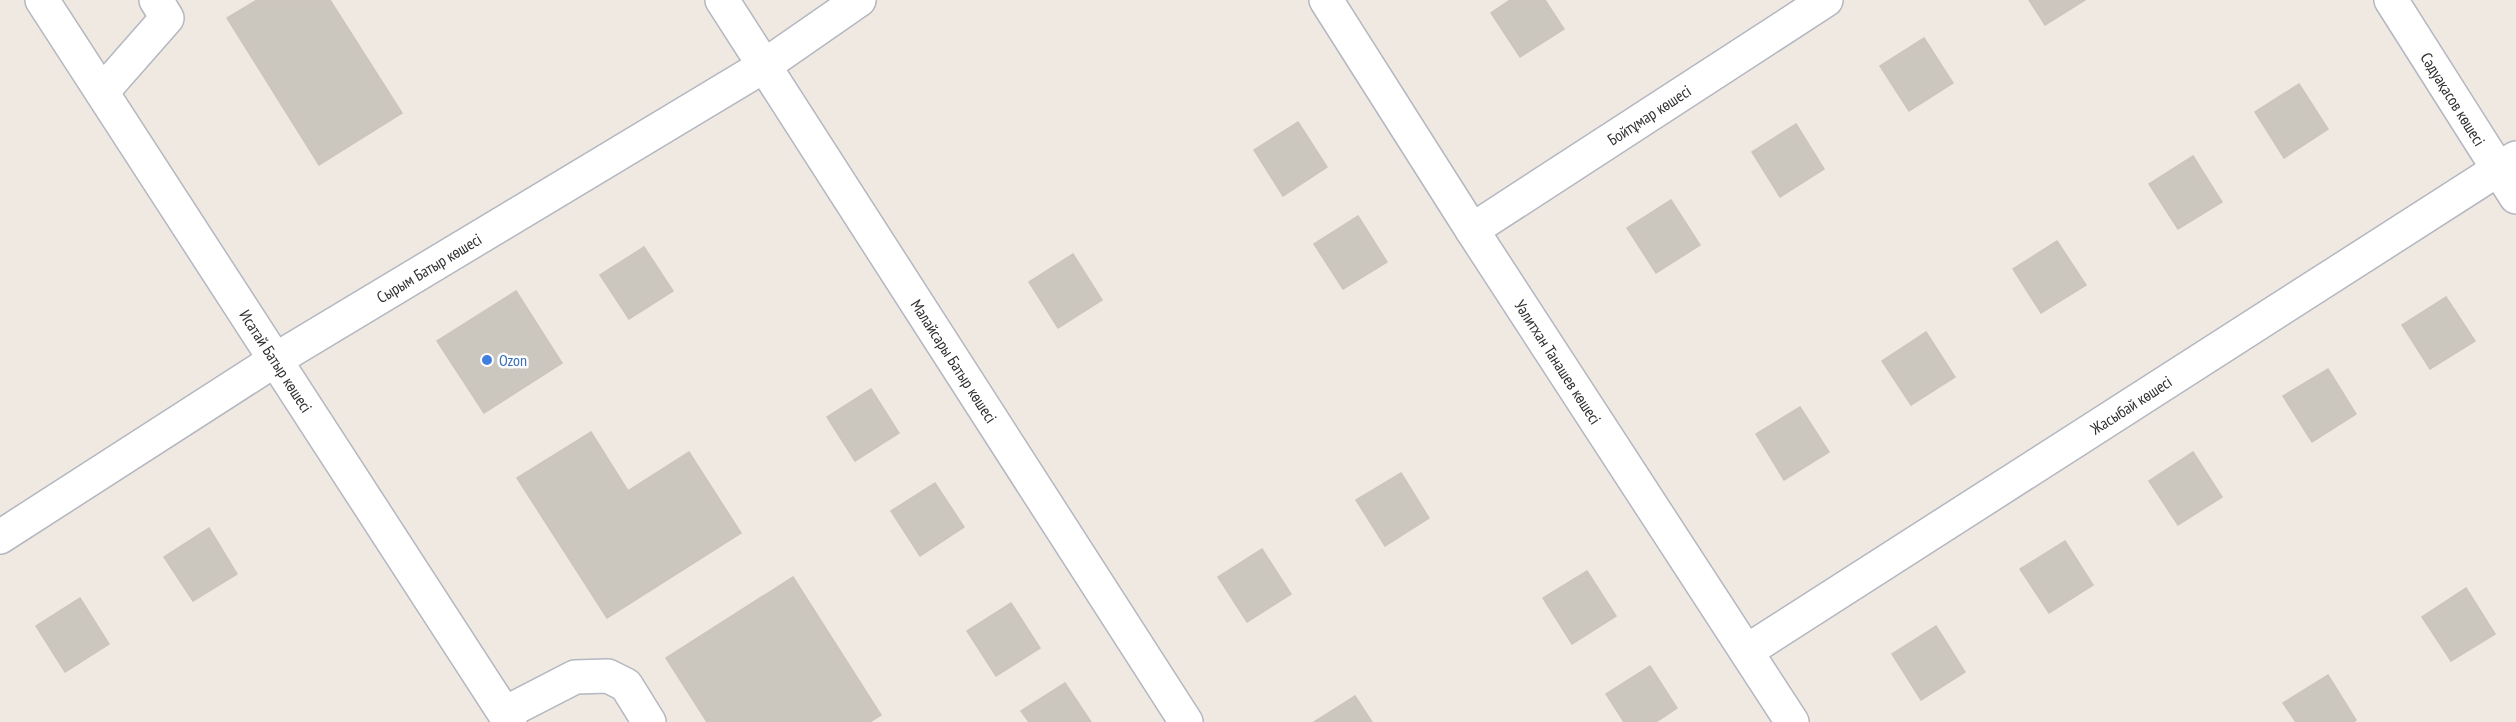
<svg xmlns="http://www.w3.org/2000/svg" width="2516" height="722" viewBox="0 0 2516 722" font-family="'PT Sans Narrow',sans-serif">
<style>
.building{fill:#cbc7bf;stroke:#cbc5ba;stroke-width:1.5}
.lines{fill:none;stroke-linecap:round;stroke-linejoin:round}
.minor-casing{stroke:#b4b7c1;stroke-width:36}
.minor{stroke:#fff;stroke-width:33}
.shop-dot{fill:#3f7fe0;stroke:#fff;stroke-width:2}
.labels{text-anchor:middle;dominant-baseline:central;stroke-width:5;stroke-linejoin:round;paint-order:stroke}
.street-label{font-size:16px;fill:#2e2e2e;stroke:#fff}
.shop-label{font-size:16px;fill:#366cbe;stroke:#fff;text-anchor:start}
</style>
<rect width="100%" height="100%" fill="#efe9e1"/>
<!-- building -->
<g class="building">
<path d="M257,0H330L402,113L319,165L227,18Z"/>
<path d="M1510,0H1545L1564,29L1520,57L1491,13Z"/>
<path d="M2029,0H2085L2045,25Z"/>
<path d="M1924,38L1953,83L1909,111L1880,66Z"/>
<path d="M2299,84L2328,129L2284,158L2255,112Z"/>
<path d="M1298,122L1327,167L1283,196L1254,150Z"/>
<path d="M1796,124L1824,169L1780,197L1752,152Z"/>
<path d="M2193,156L2222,202L2178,229L2149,184Z"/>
<path d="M1671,200L1700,245L1656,273L1627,228Z"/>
<path d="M1358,216L1387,262L1343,289L1314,244Z"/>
<path d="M2057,241L2086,285L2041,313L2013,269Z"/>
<path d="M644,247L673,291L629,319L600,275Z"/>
<path d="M1073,254L1102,300L1058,328L1029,282Z"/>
<path d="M516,291L562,363L484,413L437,341Z"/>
<path d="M2446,297L2475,341L2430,369L2402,325Z"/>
<path d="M1926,332L1955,377L1911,405L1882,361Z"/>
<path d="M2328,369L2356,414L2312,442L2283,396Z"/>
<path d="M871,389L899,433L855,461L827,417Z"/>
<path d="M1800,407L1829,452L1784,480L1756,434Z"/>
<path d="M591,432L628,491L689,452L741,533L607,618L517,478Z"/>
<path d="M2193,452L2222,497L2178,525L2149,481Z"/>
<path d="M1401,473L1429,518L1385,546L1356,500Z"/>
<path d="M935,483L964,527L920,556L891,511Z"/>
<path d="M209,528L237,574L193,601L164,557Z"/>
<path d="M2065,541L2093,585L2049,613L2020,569Z"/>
<path d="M1262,549L1291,594L1247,622L1218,577Z"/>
<path d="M1587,571L1616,616L1572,644L1543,598Z"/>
<path d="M793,577L881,715L870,722H707L666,658Z"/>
<path d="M2466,588L2495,634L2451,661L2422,617Z"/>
<path d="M80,598L109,644L65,672L36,626Z"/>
<path d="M1011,603L1040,648L996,676L967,631Z"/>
<path d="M1936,626L1965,672L1921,700L1892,654Z"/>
<path d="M1650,666L1677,708L1656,722H1624L1606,694Z"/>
<path d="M2328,675L2356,720L2353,722H2296L2283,703Z"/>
<path d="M1065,683L1091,722H1029L1021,711Z"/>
<path d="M1355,696L1372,722H1314Z"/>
</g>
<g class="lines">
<!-- minor casing -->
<g class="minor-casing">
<g id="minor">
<path d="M42,0L510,722"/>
<path d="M722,0L1186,722"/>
<path d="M1326,0L1472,230L1792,722"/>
<path d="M2391,0L2516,197"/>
<path d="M102,92L167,18L156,0"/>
<path d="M1472,230L1826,0"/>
<path d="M0,537L275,360L764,66L859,0"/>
<path d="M1747,651L2516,158"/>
<path d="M505,713L575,677L608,676L626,685L649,722"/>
</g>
</g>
<!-- minor -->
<use href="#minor" class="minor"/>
</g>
<!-- markers -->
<circle class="shop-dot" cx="487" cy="360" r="6"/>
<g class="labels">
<!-- street labels -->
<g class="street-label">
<text transform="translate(2453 99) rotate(58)">Сәдуақасов көшесі</text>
<text transform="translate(1649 115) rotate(-33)">Бойтұмар көшесі</text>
<text transform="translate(429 268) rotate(-31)">Сырым Батыр көшесі</text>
<text transform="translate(276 361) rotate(57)">Исатай Батыр көшесі</text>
<text transform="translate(954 361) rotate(57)">Малайсары Батыр көшесі</text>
<text transform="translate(1558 362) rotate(57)">Уәлитхан Танашев көшесі</text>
<text transform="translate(2131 405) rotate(-33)">Жасыбай көшесі</text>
</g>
<!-- shop labels -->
<g class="shop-label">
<text x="499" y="360">Ozon</text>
</g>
</g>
</svg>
